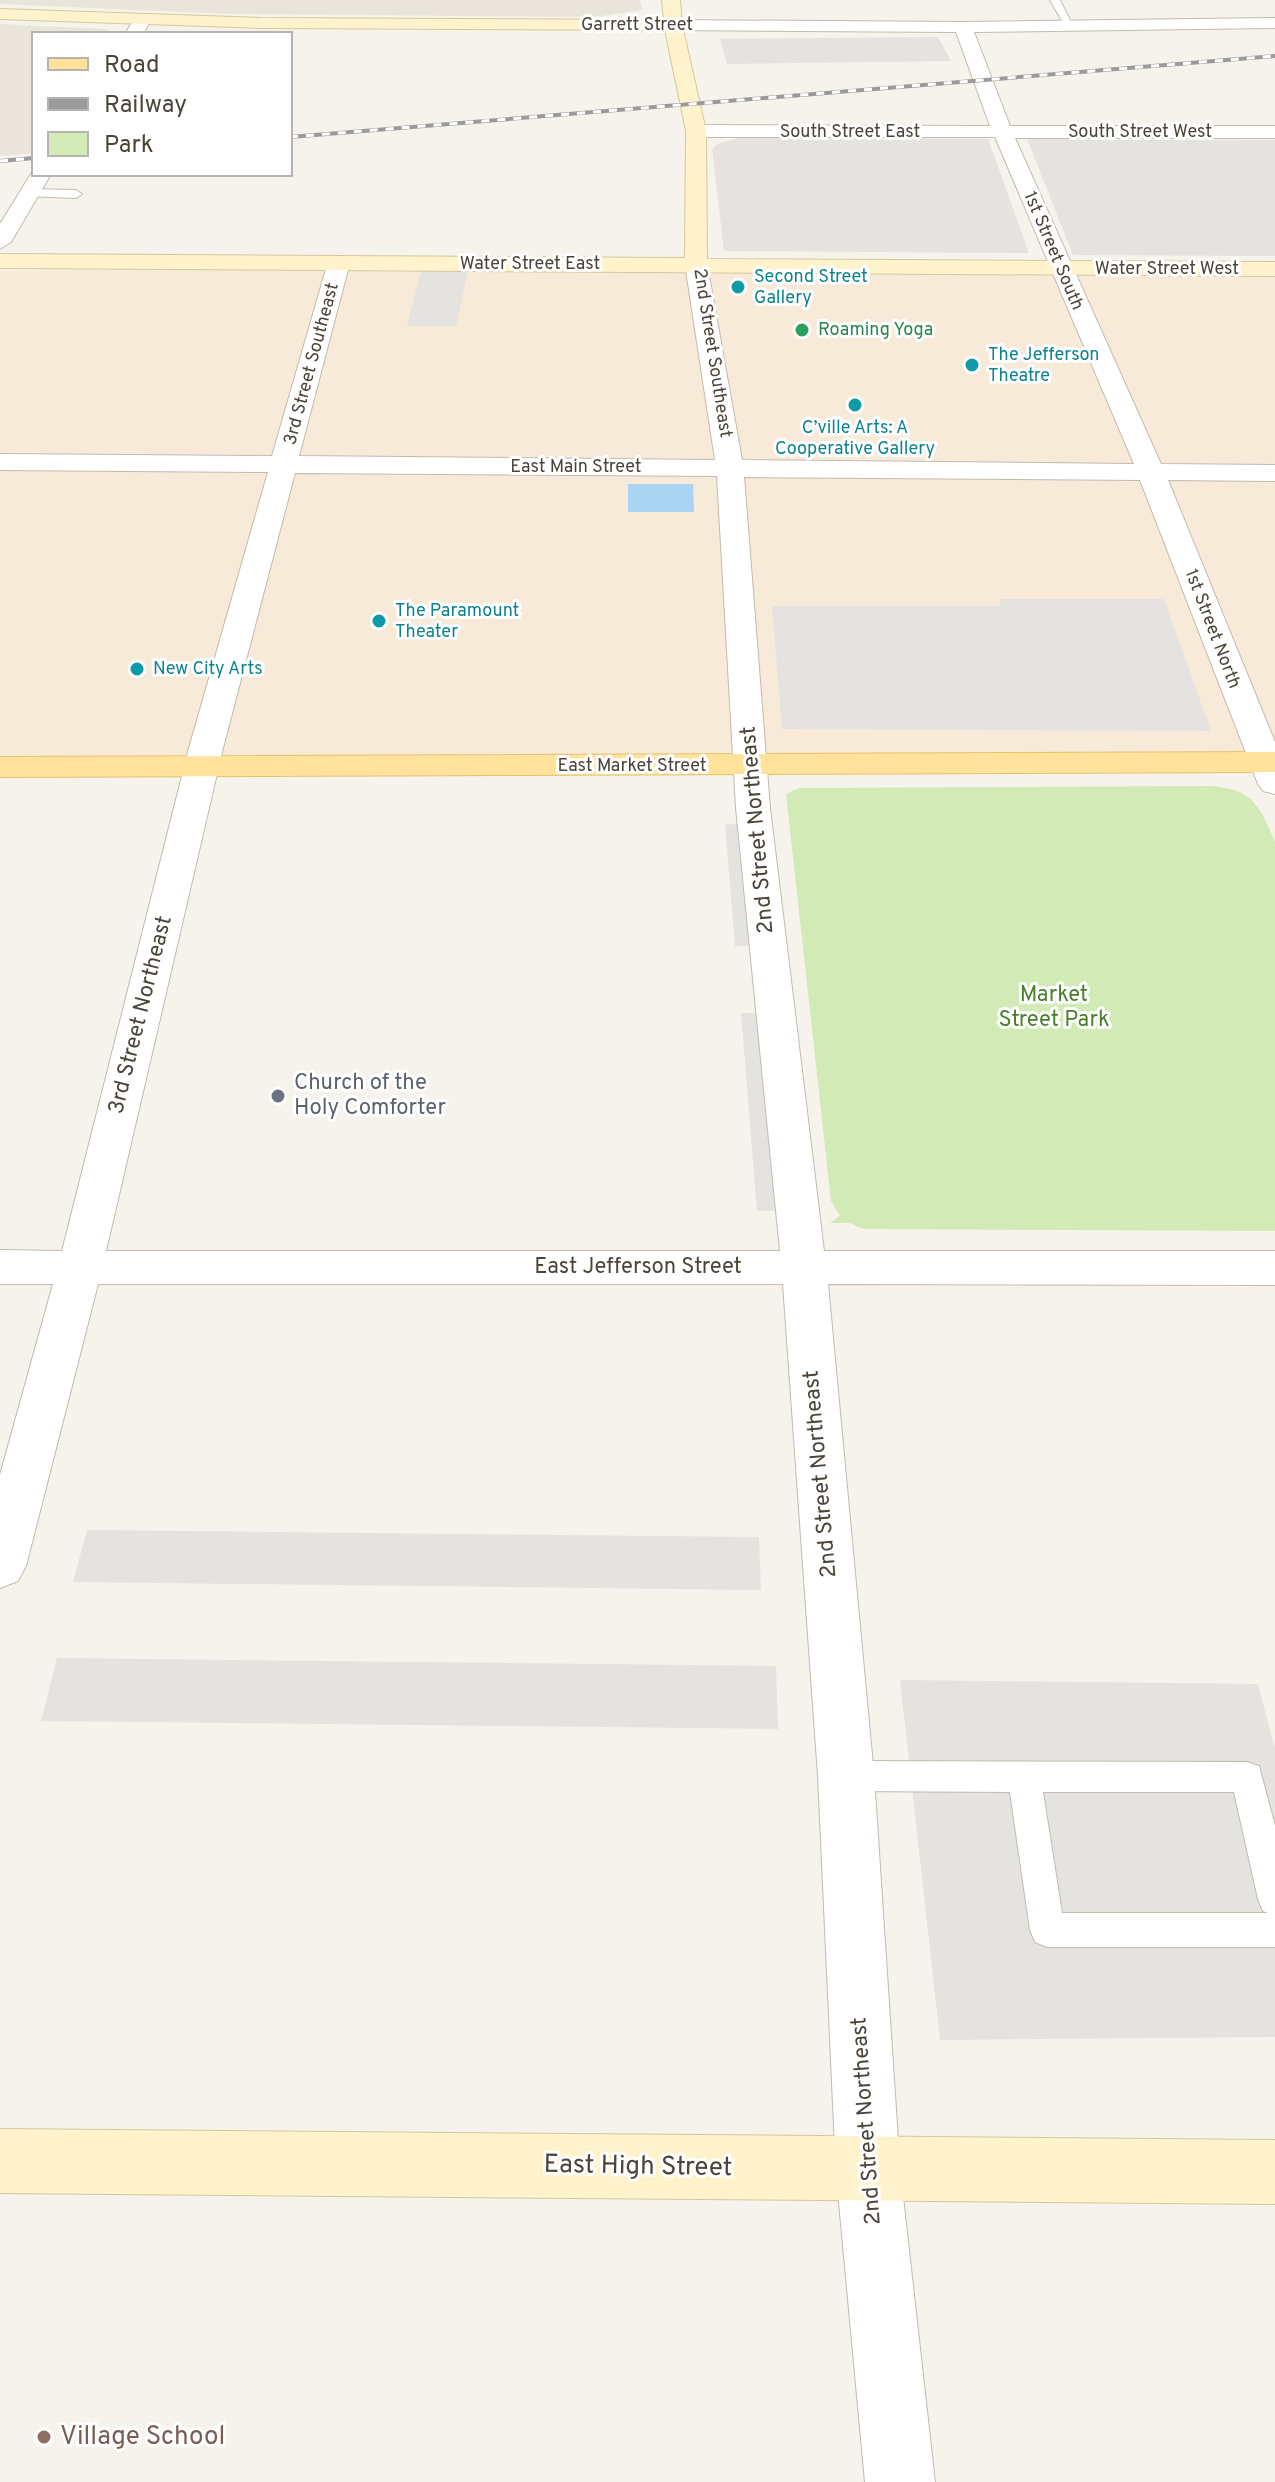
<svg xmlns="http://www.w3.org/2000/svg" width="1275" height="2482" viewBox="0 0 1275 2482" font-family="Overpass,sans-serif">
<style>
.residential{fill:#eae5da}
.commercial{fill:#f7ead8}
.green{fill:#d2eab5}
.parking{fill:#e5e3e0}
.water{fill:#a9d4f2}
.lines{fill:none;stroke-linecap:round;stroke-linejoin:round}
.lane-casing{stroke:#c2bbae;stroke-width:2}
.street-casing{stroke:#c2bbae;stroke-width:2}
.secondary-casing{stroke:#d6c79b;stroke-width:2}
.primary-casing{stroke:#e6c16a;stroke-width:2}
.lane{fill:#fff;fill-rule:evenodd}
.street{fill:#fff;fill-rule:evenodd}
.secondary{fill:#fff3cd;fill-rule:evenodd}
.primary{fill:#ffe39c;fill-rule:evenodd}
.rail-casing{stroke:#9a9a9a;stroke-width:4}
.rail{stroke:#fff;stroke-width:3;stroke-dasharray:8;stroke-linecap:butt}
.culture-dot{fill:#0f9aa8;stroke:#fff;stroke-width:3}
.leisure-dot{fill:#2e9e5b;stroke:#fff;stroke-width:3}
.worship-dot{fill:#6b7280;stroke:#fff;stroke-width:3}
.education-dot{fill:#8d6e63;stroke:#fff;stroke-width:3}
.labels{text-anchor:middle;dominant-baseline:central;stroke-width:6;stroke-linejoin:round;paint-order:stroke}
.far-street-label{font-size:18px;fill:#4b4439;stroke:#fff}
.far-culture-label{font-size:18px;fill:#0d838f;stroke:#fff;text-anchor:start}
.far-leisure-label{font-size:18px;fill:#27864d;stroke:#fff;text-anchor:start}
.street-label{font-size:22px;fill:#4b4439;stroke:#fff}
.park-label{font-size:22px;fill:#4a7f2a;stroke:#fff}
.worship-label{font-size:22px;fill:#5b616d;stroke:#fff;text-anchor:start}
.near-street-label{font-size:26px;fill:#4b4439;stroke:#fff}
.near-education-label{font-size:26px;fill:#785e54;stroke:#fff;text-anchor:start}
</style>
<rect width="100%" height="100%" fill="#f6f3ec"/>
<!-- residential -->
<g class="residential">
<path d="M0,0H640L642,10L595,17L227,14L0,4Z"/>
<path d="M0,24L105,29L112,32L34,34V153L0,156Z"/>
</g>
<!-- commercial -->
<path class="commercial" d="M304,268L1275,269V762L0,767V271Z"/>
<!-- green -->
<path class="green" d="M1211,786C1255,790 1259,806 1275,842V1231L863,1229L850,1223H830L840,1216L831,1201L786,794L799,788Z"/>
<!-- parking -->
<g class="parking">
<path d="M938,37L951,61L727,64L720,39Z"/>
<path d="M742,137L988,139L1029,253L724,251L712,149L717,144Z"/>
<path d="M1027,139L1275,140V256L1073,255Z"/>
<path d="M421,271H468L456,326H407Z"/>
<path d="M1000,599H1164L1211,731L782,729L772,606H1000Z"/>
<path d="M725,824L755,825L767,946H735Z"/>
<path d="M741,1013H775L798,1210L757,1211Z"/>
<path d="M87,1530L759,1537L761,1590L73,1582Z"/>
<path d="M57,1658L776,1666L778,1729L41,1721Z"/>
<path d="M900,1680L1258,1684L1275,1749V2037L940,2040Z"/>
</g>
<!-- water -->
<path class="water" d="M628,484H693L694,512H628Z"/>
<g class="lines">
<!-- lane casing -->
<g class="lane-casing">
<g id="lane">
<path d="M1050,0H1060L1074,28H1066Z"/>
<path d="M29,189L76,190L82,194L76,198L25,196L23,193Z"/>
<path d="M846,1761L1247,1762L1259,1766L1275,1826V1947H1047L1035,1942L1030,1930L1010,1792L846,1791L834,1787L830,1776L834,1765ZM1043,1792H1234L1258,1899L1263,1911L1268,1913H1062Z"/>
</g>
</g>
<!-- street casing -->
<g class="street-casing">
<g id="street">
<path d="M142,15L151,20L143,34H125L136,16Z"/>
<path d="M1275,18V28L974,32L1010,126H1275V138H1015L1161,464L1275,465V481L1168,480L1275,742V794L1263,791L1258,784L1140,480L744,477L770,808L824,1251H1275V1285L828,1284L874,1776L900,2170L935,2482H865L836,2170L818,1776L783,1284H98L26,1566L18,1581L0,1588V1475L53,1284H0V1250L62,1251L189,748L268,472L0,470V454L272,456L328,262L331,257H347L350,262L299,456L715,460L685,264L688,259H704L707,264L742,460L1134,464L995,137H696L686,131L696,125L990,126L956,32L673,30L664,25L673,20L963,22ZM295,473L717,476L736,808L780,1251H106L223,748Z"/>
<path d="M34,169V174H51L11,242L0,249V224Z"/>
</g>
</g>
<!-- secondary casing -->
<g class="secondary-casing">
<g id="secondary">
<path d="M662,0H680L682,25L706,131L707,259L1275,262V276L0,268V254L685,258L686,131L665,30L260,28L0,19V9L260,18L664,20Z"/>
<path d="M0,2129L1275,2140V2204L0,2193Z"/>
</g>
</g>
<!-- primary casing -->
<g class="primary-casing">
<path id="primary" d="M1275,752V772L0,777V757Z"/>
</g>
<!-- lane -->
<use href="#lane" class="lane"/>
<!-- street -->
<use href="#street" class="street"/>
<!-- secondary -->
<use href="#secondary" class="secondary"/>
<!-- primary -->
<use href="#primary" class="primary"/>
<!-- rail casing -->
<g class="rail-casing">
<g id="rail">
<path d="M290,137L1275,56"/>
<path d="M0,161L34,158"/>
</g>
</g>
<!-- rail -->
<use href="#rail" class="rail"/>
</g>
<!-- markers -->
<g class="culture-dot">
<circle cx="738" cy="287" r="8"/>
<circle cx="972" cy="365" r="8"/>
<circle cx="855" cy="405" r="8"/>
<circle cx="379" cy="621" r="8"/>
<circle cx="137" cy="669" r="8"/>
</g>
<circle class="leisure-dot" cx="802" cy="330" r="8"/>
<circle class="worship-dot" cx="278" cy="1096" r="8"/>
<circle class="education-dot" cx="44" cy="2437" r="8"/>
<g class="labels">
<!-- far-street labels -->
<g class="far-street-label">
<text x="637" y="25">Garrett Street</text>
<text x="850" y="132">South Street East</text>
<text x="1140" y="132">South Street West</text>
<text transform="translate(1053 251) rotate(67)">1st Street South</text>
<text x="530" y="264">Water Street East</text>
<text x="1167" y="269">Water Street West</text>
<text transform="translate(712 353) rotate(81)">2nd Street Southeast</text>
<text transform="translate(312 364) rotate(-75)">3rd Street Southeast</text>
<text x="576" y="467">East Main Street</text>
<text transform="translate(1212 629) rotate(69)">1st Street North</text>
<text x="632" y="766">East Market Street</text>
</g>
<!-- far-culture labels -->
<g class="far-culture-label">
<text x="754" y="277">Second Street<tspan x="754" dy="21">Gallery</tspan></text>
<text x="988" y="355">The Jefferson<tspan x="988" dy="21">Theatre</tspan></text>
<text x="855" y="428" text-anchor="middle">C’ville Arts: A<tspan x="855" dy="21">Cooperative Gallery</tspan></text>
<text x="395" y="611">The Paramount<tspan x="395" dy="21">Theater</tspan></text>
<text x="153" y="669">New City Arts</text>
</g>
<!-- far-leisure labels -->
<g class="far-leisure-label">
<text x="818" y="330">Roaming Yoga</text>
</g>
<!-- street labels -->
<g class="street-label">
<text transform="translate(758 830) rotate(-95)">2nd Street Northeast</text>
<text transform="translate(141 1015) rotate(-76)">3rd Street Northeast</text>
<text x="638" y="1267">East Jefferson Street</text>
<text transform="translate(821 1474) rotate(-95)">2nd Street Northeast</text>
<text transform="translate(867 2121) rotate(-94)">2nd Street Northeast</text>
</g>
<!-- park labels -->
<g class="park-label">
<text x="1054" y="995">Market<tspan x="1054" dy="25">Street Park</tspan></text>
</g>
<!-- worship labels -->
<g class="worship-label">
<text x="294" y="1083">Church of the<tspan x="294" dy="25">Holy Comforter</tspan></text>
</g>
<!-- near-street labels -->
<g class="near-street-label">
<text transform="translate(638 2167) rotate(1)">East High Street</text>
</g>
<!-- near-education labels -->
<g class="near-education-label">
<text x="60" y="2437">Village School</text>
</g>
</g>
<!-- legend -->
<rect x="32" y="32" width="260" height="144" fill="#ffffff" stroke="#b7b4b0" stroke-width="2"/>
<rect x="48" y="58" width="40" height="12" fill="#ffe39c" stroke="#b7b4b0" stroke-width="2"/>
<text x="104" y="72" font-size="24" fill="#4b4439">Road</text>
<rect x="48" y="98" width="40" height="12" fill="#9a9a9a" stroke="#b7b4b0" stroke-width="2"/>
<text x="104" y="112" font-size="24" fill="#4b4439">Railway</text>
<rect x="48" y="132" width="40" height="24" fill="#d2eab5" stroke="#b7b4b0" stroke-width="2"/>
<text x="104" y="152" font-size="24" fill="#4b4439">Park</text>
</svg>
